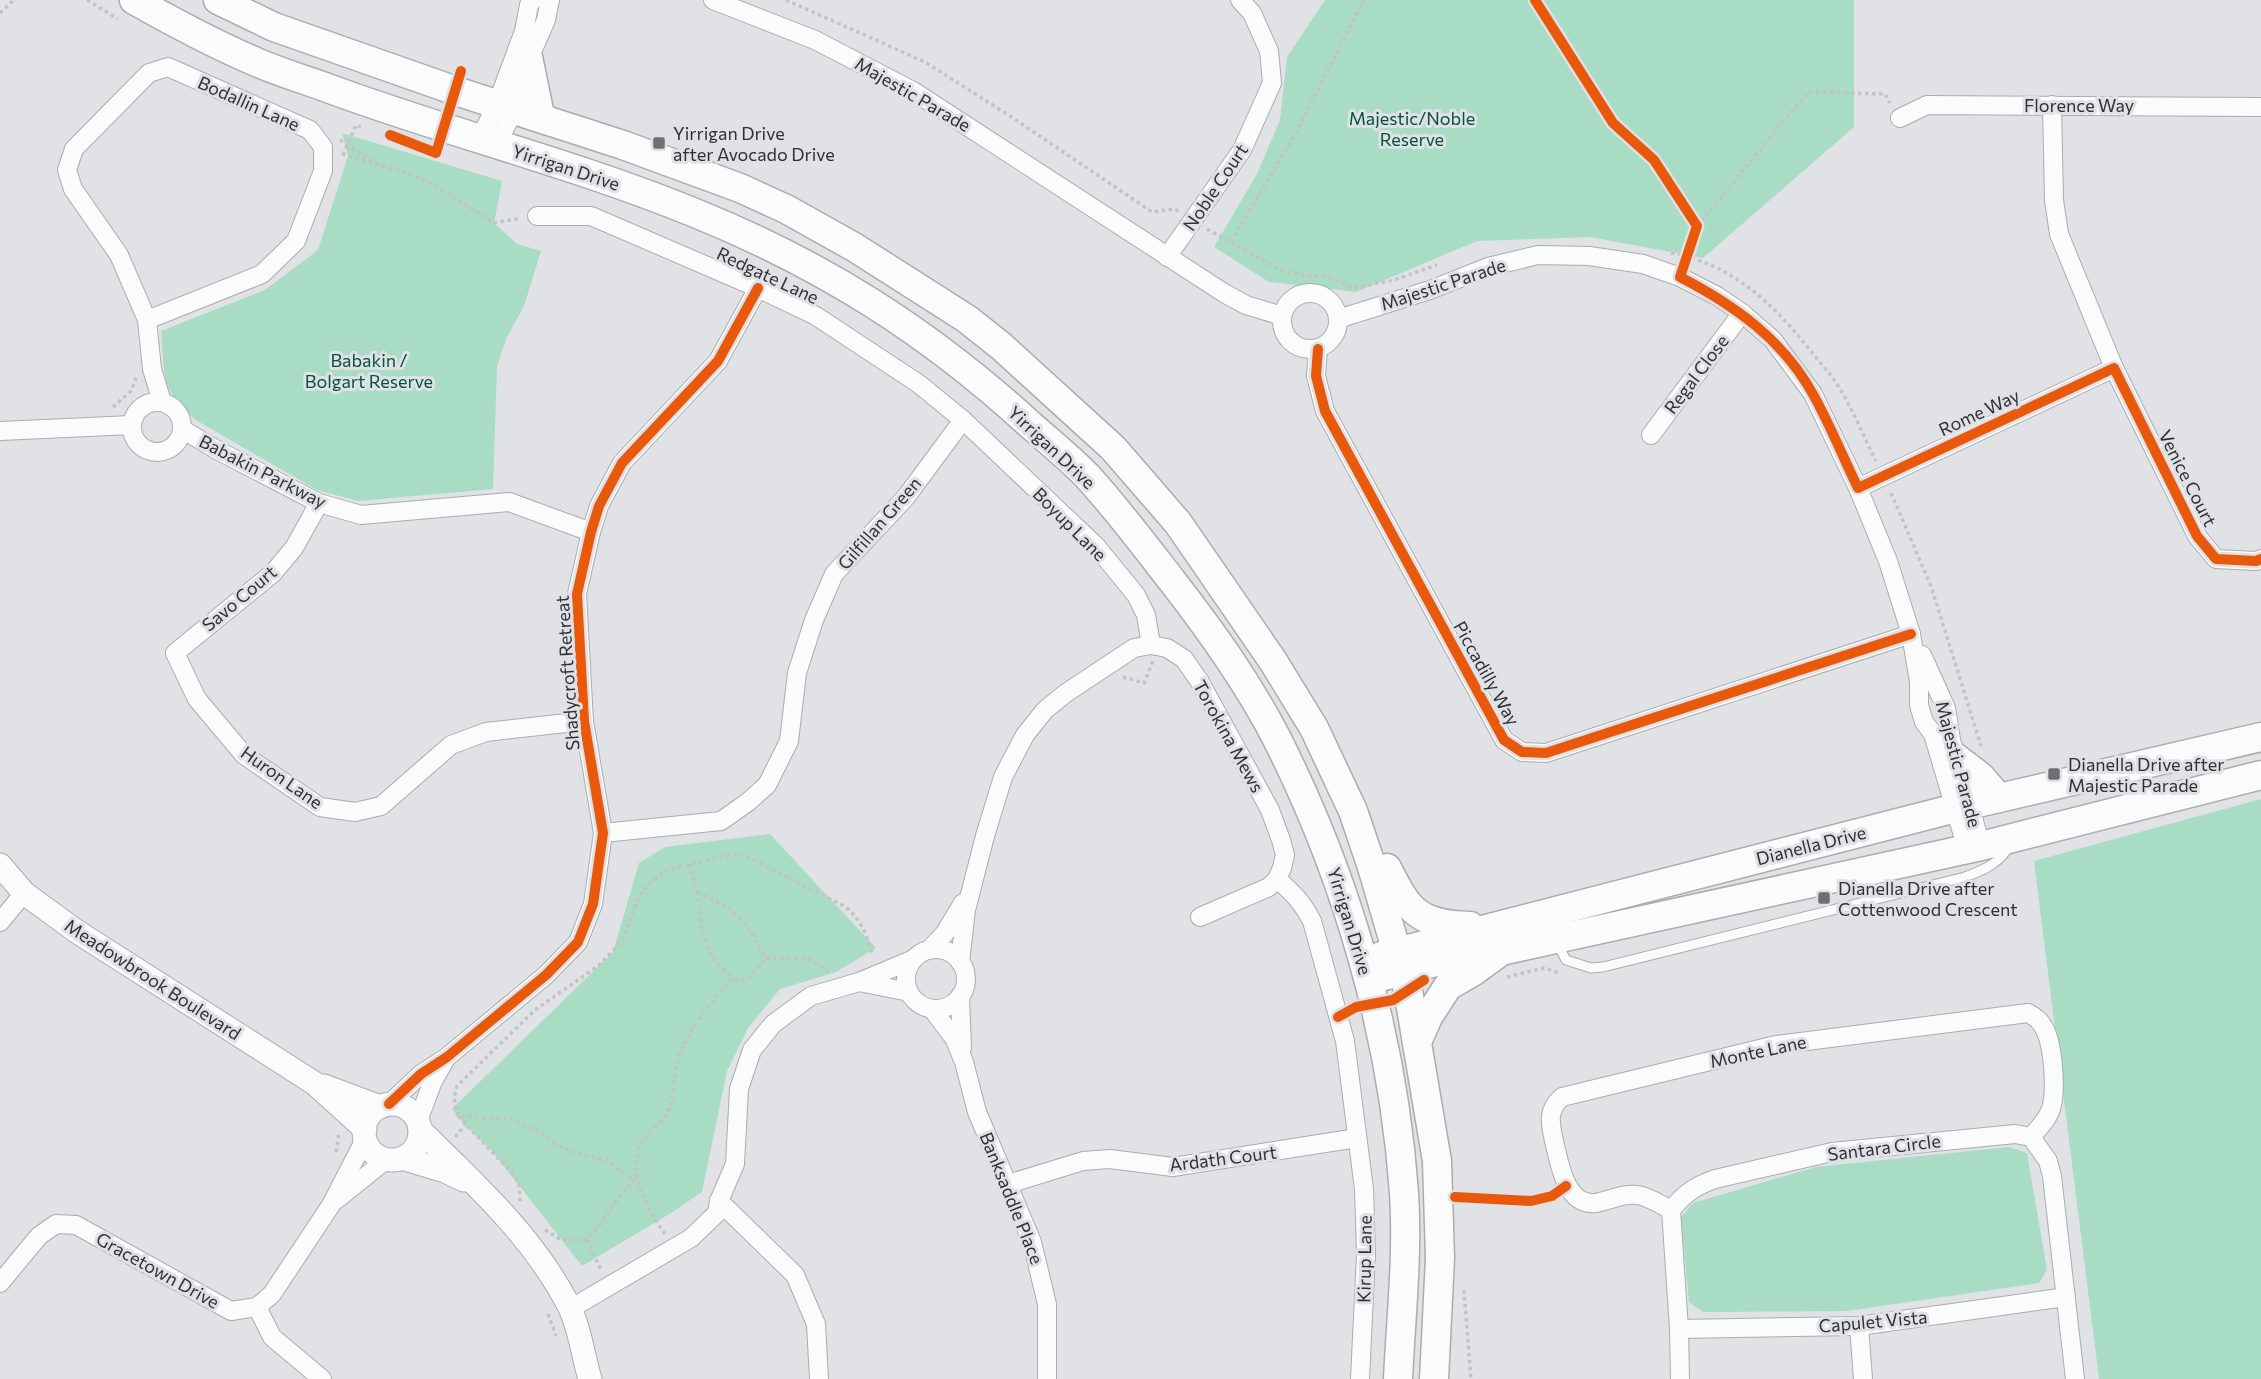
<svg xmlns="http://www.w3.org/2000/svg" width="2261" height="1379" viewBox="0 0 2261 1379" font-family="Commissioner,sans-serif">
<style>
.green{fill:#a8dcc5}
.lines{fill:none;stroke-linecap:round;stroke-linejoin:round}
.service-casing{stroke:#abacad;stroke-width:11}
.minor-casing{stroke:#abacad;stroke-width:20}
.tertiary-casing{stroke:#abacad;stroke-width:25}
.primary-casing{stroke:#abacad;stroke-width:31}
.path{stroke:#c3c3c4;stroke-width:3.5;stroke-dasharray:3.5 3.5;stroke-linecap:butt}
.service{stroke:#fafbfb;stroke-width:9}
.minor{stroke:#fafbfb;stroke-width:18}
.tertiary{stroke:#fafbfb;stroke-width:23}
.primary{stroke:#fafbfb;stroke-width:28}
.cycleway-casing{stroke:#dfe1e6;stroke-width:15}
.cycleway{stroke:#e8590c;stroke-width:10}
.poi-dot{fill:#6e6f71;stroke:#dfe1e6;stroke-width:2.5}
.labels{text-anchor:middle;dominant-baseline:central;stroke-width:6;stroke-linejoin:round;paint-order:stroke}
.street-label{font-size:18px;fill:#303133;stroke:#dfe1e6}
.park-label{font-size:18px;fill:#025539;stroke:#dfe1e6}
.poi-label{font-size:18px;fill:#303133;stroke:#dfe1e6;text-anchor:start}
</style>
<rect width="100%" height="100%" fill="#e0e2e5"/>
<!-- green -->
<g class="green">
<path d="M1325,0H1854V127L1703,258L1590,237L1477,241L1356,292L1269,282L1214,247L1257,174L1280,120L1287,57Z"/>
<path d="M342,133L502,181L494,223L517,244L541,251L524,306L506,339L497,366L493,489L358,501L317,490L199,422C160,391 165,378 161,331L265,290L318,250L348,156Z"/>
<path d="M2261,799V1379H2099L2034,861Z"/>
<path d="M770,834L876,948L836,972L780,989L748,1028L727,1071L702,1192L671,1213L582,1266L493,1152L465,1125L452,1109L613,952L639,863L665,847Z"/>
<path d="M2009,1147L2027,1153L2047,1270L2039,1283L1847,1311L1703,1312L1689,1302L1681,1217L1693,1203L1816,1167Z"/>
</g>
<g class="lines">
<!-- service casing -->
<g class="service-casing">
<path id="service" d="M1557,943L1566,960L1591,968L1603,967L1965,877C1981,871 1996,865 2006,851L2004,845"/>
</g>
<!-- minor casing -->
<g class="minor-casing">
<g id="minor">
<path d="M713,0L815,40L913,91L1224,293L1246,305L1282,316"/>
<path d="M2052,105L2054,200L2059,234L2114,368L2197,536L2216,559L2256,561L2261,559"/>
<path d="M1900,118L1927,105L2261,107"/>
<path d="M480,138L497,104L524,31L529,5L533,0"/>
<path d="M497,144L514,110L517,86L546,20L550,0"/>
<path d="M537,216H591L758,288L816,316L919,384L963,420L1096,546L1136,595L1146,615L1151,645"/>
<path d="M1167,257L1242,150L1272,83L1269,51L1252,13L1240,0"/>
<circle cx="1310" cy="321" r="28"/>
<path d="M1338,319L1430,290L1488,267L1538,255L1589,256L1643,264L1680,277L1717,296L1742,313L1773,340L1813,394L1858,488L1888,561L1911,634L1919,682V705L1924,722L1933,734L1967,849"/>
<path d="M147,320L262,274L296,241L323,171V147L310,130L168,67L149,73L74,149L67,170L73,189L119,255L147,320L152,369L162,402"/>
<path d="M1318,349L1316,376L1325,411L1504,740L1522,752L1546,753L1911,634"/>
<circle cx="157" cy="427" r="25"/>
<path d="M182,429L217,450L319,503L361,515L509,502L591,532"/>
<path d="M0,431L132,425"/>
<path d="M1651,435L1742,313"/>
<path d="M1858,488L2114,368"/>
<path d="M319,503L294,548L273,573L175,653L197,699L244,755L320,807L355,812L381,806L451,745L486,732L584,721"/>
<path d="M1922,655L1946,708L1951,740L1981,846"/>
<path d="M603,833L721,821L748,802L767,785L789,741L797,673L814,620L834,574L906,497L963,420"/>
<path d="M1277,879C1292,892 1303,903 1312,921L1345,1041L1364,1189L1366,1254L1360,1379"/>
<path d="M0,922L24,893"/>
<circle cx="936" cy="979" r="30"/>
<path d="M929,950L945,933L963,903"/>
<path d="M960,962L966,910L985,836L1003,777L1025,735L1045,710L1066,693L1134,648L1151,645L1167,648L1184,659L1200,682L1270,810L1281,840L1285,855L1282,868L1277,879L1269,887L1200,917"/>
<path d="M859,982L909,992"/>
<path d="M960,996L962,1048"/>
<path d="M932,1009L954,1038L964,1062L977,1112L1032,1242L1047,1304V1379"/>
<path d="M389,1104L421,1074L447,1057L546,975L578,942L593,904L603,833L584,721L577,594L591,532L599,506L622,463L718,361L758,288"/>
<path d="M418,1121L433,1081L445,1060"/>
<path d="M1008,1184L1083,1161L1110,1159L1173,1167L1357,1138"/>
<path d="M336,1200L387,1159"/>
<path d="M719,1201L795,1275L816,1324L819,1379"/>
<path d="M1671,1210C1661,1205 1648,1196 1637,1195C1622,1193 1609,1201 1595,1203C1565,1206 1559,1161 1554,1141C1550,1123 1547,1110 1562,1097L1776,1045L2028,1013C2035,1017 2040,1020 2044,1028C2053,1043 2056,1087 2052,1105C2050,1117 2039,1128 2031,1137"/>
<path d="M0,1283L39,1236L56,1224L76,1225L231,1311L257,1307L272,1294L331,1205L365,1139"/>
<path d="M257,1307L272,1337L322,1379"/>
<path d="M570,1309L691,1238L717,1213L719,1201L735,1164L739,1089L752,1050L773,1024L811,996L859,982L914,959"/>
<path d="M1859,1326L1863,1379"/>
<path d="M1679,1329L1859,1326L2066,1297"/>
<path d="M1680,1379L1679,1329L1671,1210C1684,1194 1695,1186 1715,1179L1832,1152L2015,1134L2031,1137L2048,1161L2052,1176L2075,1379"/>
</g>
</g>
<!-- tertiary casing -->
<g class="tertiary-casing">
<g id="tertiary">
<path d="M0,865L24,893L76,931L314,1083L365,1129"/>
<path d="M324,1086L380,1107"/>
<circle cx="392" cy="1132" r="28"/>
<path d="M420,1130C475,1184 533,1236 569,1306C580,1328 583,1356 590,1379"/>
<path d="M402,1158L445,1171L464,1180"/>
</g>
</g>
<!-- primary casing -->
<g class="primary-casing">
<g id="primary">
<path d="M134,0C173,22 214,44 254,61C276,71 300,78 322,86C445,132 573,163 695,213C821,264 926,330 1026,421C1047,440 1069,457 1088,477C1118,510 1145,546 1173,582C1211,631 1247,681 1276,737C1347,877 1393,1035 1404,1193C1408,1254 1401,1317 1398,1379"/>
<path d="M218,0L274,27L462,93L623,145L740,188L786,209L854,247L967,319L1001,346L1113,448L1178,523L1273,661L1314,728L1353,811L1372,867L1408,990L1437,1161L1440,1258L1434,1379"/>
<path d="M528,57L540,115L546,120"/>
<path d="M1955,757L1981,777L1999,798"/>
<path d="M1387,868C1409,912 1418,924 1470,926"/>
<path d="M1381,956L1956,808L2261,737"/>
<path d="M1384,976L1432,963L1501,951L1981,846L2261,775"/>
<path d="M1417,1042L1428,1017L1448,986L1474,971L1496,955"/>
</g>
</g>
<!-- path -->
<g class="path">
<path d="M87,0L118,19"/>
<path d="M786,0L925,62L1013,118L1152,212L1175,209L1179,212"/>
<path d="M0,13L14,0"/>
<path d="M340,140L379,165"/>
<path d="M342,154L416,176L449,194L494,223L521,218"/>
<path d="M343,155L356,125L361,127"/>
<path d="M1697,226L1808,92L1885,94L1890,103"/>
<path d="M1207,229L1280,270L1307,276L1330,277L1354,288L1394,280L1437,265"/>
<path d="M1231,242L1297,131L1364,0"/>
<path d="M1671,253C1733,264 1776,306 1813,354C1821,364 1830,373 1837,384C1852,407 1863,436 1876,461"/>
<path d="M113,407L131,391L136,378"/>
<path d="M1891,493L1931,586L1981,746"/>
<path d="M1123,677L1144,683L1153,661"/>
<path d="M690,864L700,904L702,932L713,958L732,978"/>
<path d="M697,892L728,907L747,926L766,958"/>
<path d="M1507,977L1544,968L1560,973"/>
<path d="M458,1116L454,1098L457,1086L535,1010L598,966L623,940L639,895L649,884L667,870L690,864L735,854L748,857L846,907C861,920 868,937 873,956"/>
<path d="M455,1137L465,1125"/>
<path d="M336,1152L339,1132"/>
<path d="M520,1201L519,1185L515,1176L458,1116L510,1119L539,1131L558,1146L579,1154L607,1160L634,1181"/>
<path d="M545,1230L562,1240H587C607,1220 616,1195 638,1177"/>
<path d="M665,1234C647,1209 624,1170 644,1139C652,1127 666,1121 670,1106C675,1092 673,1077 677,1063C687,1029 710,1005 732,978L739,981L750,977L766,958L809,959L828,972"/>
<path d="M587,1240L601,1270"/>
<path d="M1464,1290L1471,1379"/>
<path d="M548,1314L556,1336"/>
</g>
<!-- service -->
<use href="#service" class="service"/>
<!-- minor -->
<use href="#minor" class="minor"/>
<!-- tertiary -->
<use href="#tertiary" class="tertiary"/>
<!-- primary -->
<use href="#primary" class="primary"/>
<!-- cycleway casing -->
<g class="cycleway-casing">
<g id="cycleway">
<path d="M1535,0L1613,123L1654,160L1697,226L1680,277C1734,305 1784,340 1814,396C1830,425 1843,457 1858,488L2114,368L2197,536L2216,559L2256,561L2261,559"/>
<path d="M390,135L436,153L461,71"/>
<path d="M1318,349L1316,376L1325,411L1504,740L1522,752L1546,753L1911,634"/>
<path d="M1338,1017L1356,1007L1393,1000L1424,980"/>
<path d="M389,1104L421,1074L447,1057L546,975L578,942L593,904L603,833L584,721L577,594L591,532L599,506L622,463L718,361L758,288"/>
<path d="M1455,1197L1531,1201L1552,1196L1566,1186"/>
</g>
</g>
<!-- cycleway -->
<use href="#cycleway" class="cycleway"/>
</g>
<!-- markers -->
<g class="poi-dot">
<rect x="652" y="136" width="14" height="14" rx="3.5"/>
<rect x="2047" y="767" width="14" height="14" rx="3.5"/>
<rect x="1817" y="891" width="14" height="14" rx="3.5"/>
</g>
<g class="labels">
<!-- street labels -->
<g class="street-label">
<text transform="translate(913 94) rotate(30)">Majestic Parade</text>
<text transform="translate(249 103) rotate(24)">Bodallin Lane</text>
<text x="2079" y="105">Florence Way</text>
<text transform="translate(566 167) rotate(18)">Yirrigan Drive</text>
<text transform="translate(1215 187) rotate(-56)">Noble Court</text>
<text transform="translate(768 275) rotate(25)">Redgate Lane</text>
<text transform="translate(1443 284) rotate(-18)">Majestic Parade</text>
<text transform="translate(1696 374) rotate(-53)">Regal Close</text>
<text transform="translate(1979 412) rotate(-25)">Rome Way</text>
<text transform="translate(1052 447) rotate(43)">Yirrigan Drive</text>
<text transform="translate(263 471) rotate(27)">Babakin Parkway</text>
<text transform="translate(2188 478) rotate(63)">Venice Court</text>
<text transform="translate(879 523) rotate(-49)">Gilfillan Green</text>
<text transform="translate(1070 524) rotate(45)">Boyup Lane</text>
<text transform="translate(239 598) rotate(-40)">Savo Court</text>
<text transform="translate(567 673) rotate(-94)">Shadycroft Retreat</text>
<text transform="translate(1487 673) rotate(61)">Piccadilly Way</text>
<text transform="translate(1229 736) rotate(61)">Torokina Mews</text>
<text transform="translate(1959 764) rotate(75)">Majestic Parade</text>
<text transform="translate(282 777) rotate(35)">Huron Lane</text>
<text transform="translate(1811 845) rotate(-14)">Dianella Drive</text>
<text transform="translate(1350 921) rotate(73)">Yirrigan Drive</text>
<text transform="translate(153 979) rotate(33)">Meadowbrook Boulevard</text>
<text transform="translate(1758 1051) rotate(-12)">Monte Lane</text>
<text transform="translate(1884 1147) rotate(-7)">Santara Circle</text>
<text transform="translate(1223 1158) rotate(-7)">Ardath Court</text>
<text transform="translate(1012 1198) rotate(68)">Banksaddle Place</text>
<text transform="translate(1364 1259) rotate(-89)">Kirup Lane</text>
<text transform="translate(158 1270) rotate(29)">Gracetown Drive</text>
<text transform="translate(1873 1321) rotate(-5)">Capulet Vista</text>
</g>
<!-- park labels -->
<g class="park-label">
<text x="1412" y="118">Majestic/Noble<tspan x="1412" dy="21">Reserve</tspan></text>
<text x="369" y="360">Babakin /<tspan x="369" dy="21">Bolgart Reserve</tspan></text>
</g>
<!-- poi labels -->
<g class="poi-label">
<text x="673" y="133">Yirrigan Drive<tspan x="673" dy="21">after Avocado Drive</tspan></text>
<text x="2068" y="764">Dianella Drive after<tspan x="2068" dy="21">Majestic Parade</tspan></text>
<text x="1838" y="888">Dianella Drive after<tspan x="1838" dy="21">Cottenwood Crescent</tspan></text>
</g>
</g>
</svg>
